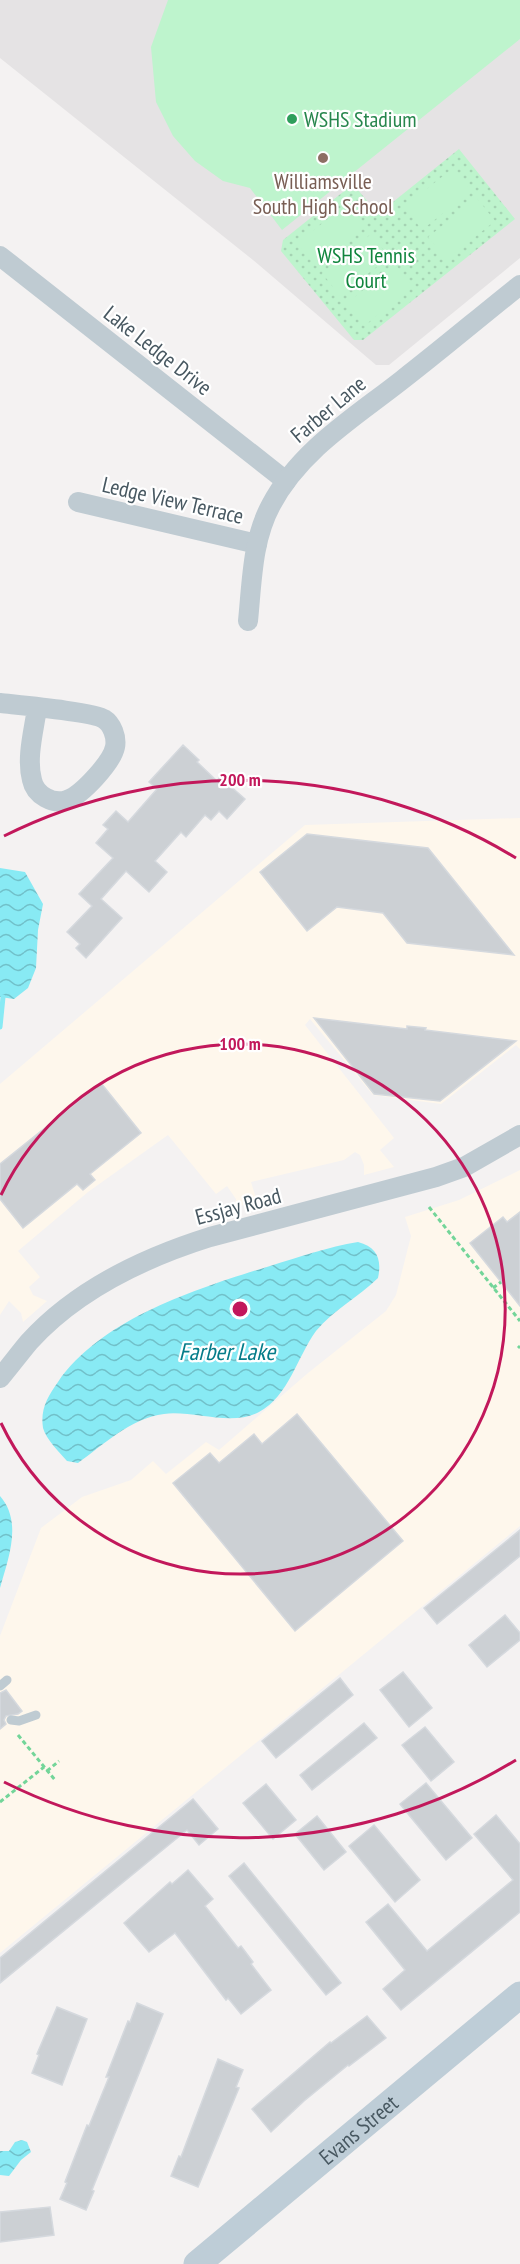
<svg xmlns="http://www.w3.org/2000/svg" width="520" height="2264" viewBox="0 0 520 2264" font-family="'PT Sans Narrow',sans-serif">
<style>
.commercial{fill:#fef7ec}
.education{fill:#e5e3e4}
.park{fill:url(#park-dots)}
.garden{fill:#bef4cd}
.water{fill:url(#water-waves)}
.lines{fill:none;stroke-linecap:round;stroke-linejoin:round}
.stream{stroke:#88eaf4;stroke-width:5}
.building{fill:#ccd0d4;stroke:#d5d9de;stroke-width:1.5}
.path{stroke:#73d599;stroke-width:3;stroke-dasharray:4.5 3;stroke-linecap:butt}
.lane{stroke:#bfcbd2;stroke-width:9}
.street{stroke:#bfcbd2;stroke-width:20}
.secondary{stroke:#becdd7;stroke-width:27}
.ring{fill:none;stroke:#c2185b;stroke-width:3}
.leisure-dot{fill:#2e9e5b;stroke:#fff;stroke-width:2}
.education-dot{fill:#8d6e63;stroke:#fff;stroke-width:2}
.labels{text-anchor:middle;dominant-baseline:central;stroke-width:4.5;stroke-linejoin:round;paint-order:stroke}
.leisure-label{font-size:22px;fill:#27864d;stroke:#fff;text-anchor:start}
.education-label{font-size:22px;fill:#785e54;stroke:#fff}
.park-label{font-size:22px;fill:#10853d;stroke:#fff}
.street-label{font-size:22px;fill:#485861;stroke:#fff}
.water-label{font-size:24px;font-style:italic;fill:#057c89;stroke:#fff}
.centre{fill:#c2185b;stroke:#fff;stroke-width:3}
.ring-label{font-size:18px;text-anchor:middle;font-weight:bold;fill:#c2185b;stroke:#fff;stroke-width:4.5;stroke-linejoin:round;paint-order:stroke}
</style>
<defs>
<pattern id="park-dots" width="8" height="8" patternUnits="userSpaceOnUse" patternTransform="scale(1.5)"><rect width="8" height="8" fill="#bef4cd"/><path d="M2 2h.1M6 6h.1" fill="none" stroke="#a5d3b3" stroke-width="1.8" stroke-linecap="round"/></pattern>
<pattern id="water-waves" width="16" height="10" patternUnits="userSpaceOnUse" patternTransform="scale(1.5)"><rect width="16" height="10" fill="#88eaf4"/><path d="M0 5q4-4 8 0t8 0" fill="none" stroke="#71c0c9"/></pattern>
</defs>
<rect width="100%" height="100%" fill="#f4f2f2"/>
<!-- commercial -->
<g class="commercial">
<path d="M520,818V1049L516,1045L441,1104L373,1095L310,1019L305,1025L394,1138L380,1150L394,1167L364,1175V1165L360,1155L355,1152L344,1160L251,1182L255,1195L261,1201L235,1207L236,1199L227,1186L216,1194L168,1135L88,1192L18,1251L40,1277L29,1287L33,1295L47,1301L23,1322L21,1313L9,1301L0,1315V1084L305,825Z"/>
<path d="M520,1170V1526L0,1953V1636L41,1528L82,1497L131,1480L153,1461L166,1474L206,1442L219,1450L308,1373L386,1311L396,1295L411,1236L405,1217L459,1200Z"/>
</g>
<!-- education -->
<path class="education" d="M0,0H520V258L389,365H376L253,260L0,58Z"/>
<!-- park -->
<path class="park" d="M459,149L515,219L363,340H354L281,251L283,240L353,184L378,214Z"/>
<!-- garden -->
<g class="garden">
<path d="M168,0H520V39L282,230L250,188L223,181L195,161L173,136L156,102L151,47Z"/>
<path d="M453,168L471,191L422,230L404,207Z"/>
<path d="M477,198L495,221L446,260L428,237Z"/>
<path d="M347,204L365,226L316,266L297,243Z"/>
<path d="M371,234L389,257L340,296L322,273Z"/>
<path d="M395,264L413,287L364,326L346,304Z"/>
</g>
<!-- water -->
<g class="water">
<path d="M0,868L25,872L43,904L38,930L36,968L28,988L14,999L0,997Z"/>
<path d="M358,1242C377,1247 382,1259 378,1278C359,1297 333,1310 316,1331C297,1357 289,1396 259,1412C232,1427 192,1410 164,1414C131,1418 103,1445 78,1463L67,1461C60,1453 46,1439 43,1428C40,1409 48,1396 58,1382C102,1318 199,1288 270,1266C299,1257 328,1247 358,1242Z"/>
<path d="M0,1496C23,1522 8,1559 0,1588Z"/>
<path d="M22,2140L27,2142L31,2152L21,2160L9,2176L0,2175V2151H9L15,2142Z"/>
</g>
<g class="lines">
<!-- stream -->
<path class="stream" d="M0,1027L3,997"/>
</g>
<!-- building -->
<g class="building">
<path d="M183,745L199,760L197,762L217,781L220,777L245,799L227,819L219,811L211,820L205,815L186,837L181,832L155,861L167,872L149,892L126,871L101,899L122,918L86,958L76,948L80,944L67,932L92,906L79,894L113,858L96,843L108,829L103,825L116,811L128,822L157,789L149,782Z"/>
<path d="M307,834L428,848L514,955L407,943L383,913L337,907L307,931L260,872Z"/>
<path d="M314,1018L407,1029V1026L426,1028L425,1030L516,1041L440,1101L374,1094Z"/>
<path d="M101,1083L141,1133L90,1174L95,1180L83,1190L77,1184L23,1228L0,1199V1164Z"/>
<path d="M520,1212V1306L470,1243L503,1217L507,1222Z"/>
<path d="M297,1414L403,1541L295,1631L173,1483L210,1453L219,1463L254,1434L262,1444Z"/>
<path d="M520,1530V1556L437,1624L424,1608Z"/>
<path d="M505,1615L520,1633V1640L487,1667L469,1645Z"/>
<path d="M403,1672L432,1708L409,1727L380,1690Z"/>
<path d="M340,1678L353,1695L276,1758L262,1741Z"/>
<path d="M6,1690L22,1711L18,1714L6,1716L4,1720L6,1724L0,1729V1693Z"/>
<path d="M364,1723L377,1738L312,1790L300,1775Z"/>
<path d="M425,1727L454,1762L431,1781L402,1745Z"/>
<path d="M426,1783L472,1838L446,1860L400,1804Z"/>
<path d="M266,1784L296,1820L273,1839L243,1803Z"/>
<path d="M193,1799L218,1829L199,1845L187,1830L0,1983V1958Z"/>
<path d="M496,1815L520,1844V1912L401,2010L383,1989L405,1970L366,1922L388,1904L427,1951L513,1880L474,1834Z"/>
<path d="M317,1816L346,1852L324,1870L295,1834Z"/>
<path d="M374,1825L420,1880L395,1902L349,1846Z"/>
<path d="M244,1863L341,1983L326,1995L229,1876Z"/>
<path d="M188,1870L213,1899L205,1906L238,1948L241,1946L253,1962L251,1964L271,1990L241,2014L228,1998L226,2000L175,1933L149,1952L124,1923L170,1882L172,1884Z"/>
<path d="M137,2003L163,2014L92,2190L94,2191L86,2210L60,2199L67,2183L65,2182L87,2125L89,2126L102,2094L109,2077H106L128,2021L130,2022Z"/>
<path d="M57,2007L87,2019L62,2085L32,2073L39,2055L37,2054Z"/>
<path d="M367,2016L386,2038L349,2066L348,2065L304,2101L271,2132L252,2109L330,2042L331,2043Z"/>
<path d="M218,2059L243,2070L236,2087L239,2088L198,2187L171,2176L179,2156L181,2157Z"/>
<path d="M50,2207L54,2235L0,2242V2212Z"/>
</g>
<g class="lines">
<!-- path -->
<g class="path">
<path d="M429,1207L520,1321"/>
<path d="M493,1288L501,1282"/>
<path d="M518,1348L520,1346"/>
<path d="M18,1735L55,1780"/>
<path d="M47,1771L59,1761"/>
<path d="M0,1802L44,1767"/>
</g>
<!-- lane -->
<g class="lane">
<path d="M0,1686L7,1680"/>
<path d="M11,1720L19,1721L36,1715"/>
</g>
<!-- street -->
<g class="street">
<path d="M0,256L286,481"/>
<path d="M78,502L257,544"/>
<path d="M248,621C252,582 252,540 271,505C300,450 355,417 402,380C442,349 481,316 520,285"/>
<path d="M0,703C17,705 94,712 104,719C112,724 117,737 115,747C112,762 82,795 67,800C53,805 35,795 32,780C26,758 34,730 37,708"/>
<path d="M0,1378C10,1366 19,1354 29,1342C77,1289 143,1258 210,1237L436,1177L464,1167L520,1135"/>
</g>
<!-- secondary -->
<path class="secondary" id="s1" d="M197,2264L520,1995"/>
</g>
<!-- distance rings -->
<g class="ring">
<path d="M1 1195A265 265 0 1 1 1 1423"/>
<path d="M516 1760A529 529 0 0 1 4 1782M4 836A529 529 0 0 1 516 858"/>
</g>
<!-- markers -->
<circle class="leisure-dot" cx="292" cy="119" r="6"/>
<circle class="education-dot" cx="323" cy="158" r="6"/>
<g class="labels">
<!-- leisure labels -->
<g class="leisure-label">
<text x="304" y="119">WSHS Stadium</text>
</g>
<!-- education labels -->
<g class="education-label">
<text x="323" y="181">Williamsville<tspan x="323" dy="25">South High School</tspan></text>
</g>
<!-- park labels -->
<g class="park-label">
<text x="366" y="255">WSHS Tennis<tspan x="366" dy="25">Court</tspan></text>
</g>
<!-- street labels -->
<g class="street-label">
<text transform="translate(158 350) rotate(38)">Lake Ledge Drive</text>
<text transform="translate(328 409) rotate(-40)">Farber Lane</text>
<text transform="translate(173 500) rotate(13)">Ledge View Terrace</text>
<text transform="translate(238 1206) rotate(-15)">Essjay Road</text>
<text stroke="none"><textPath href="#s1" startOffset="210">Evans Street</textPath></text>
</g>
<!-- water labels -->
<g class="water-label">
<text x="227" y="1351">Farber Lake</text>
</g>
</g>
<circle cx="240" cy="1309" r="9" class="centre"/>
<g class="ring-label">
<text x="240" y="786">200 m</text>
<text x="240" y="1050">100 m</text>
</g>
</svg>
